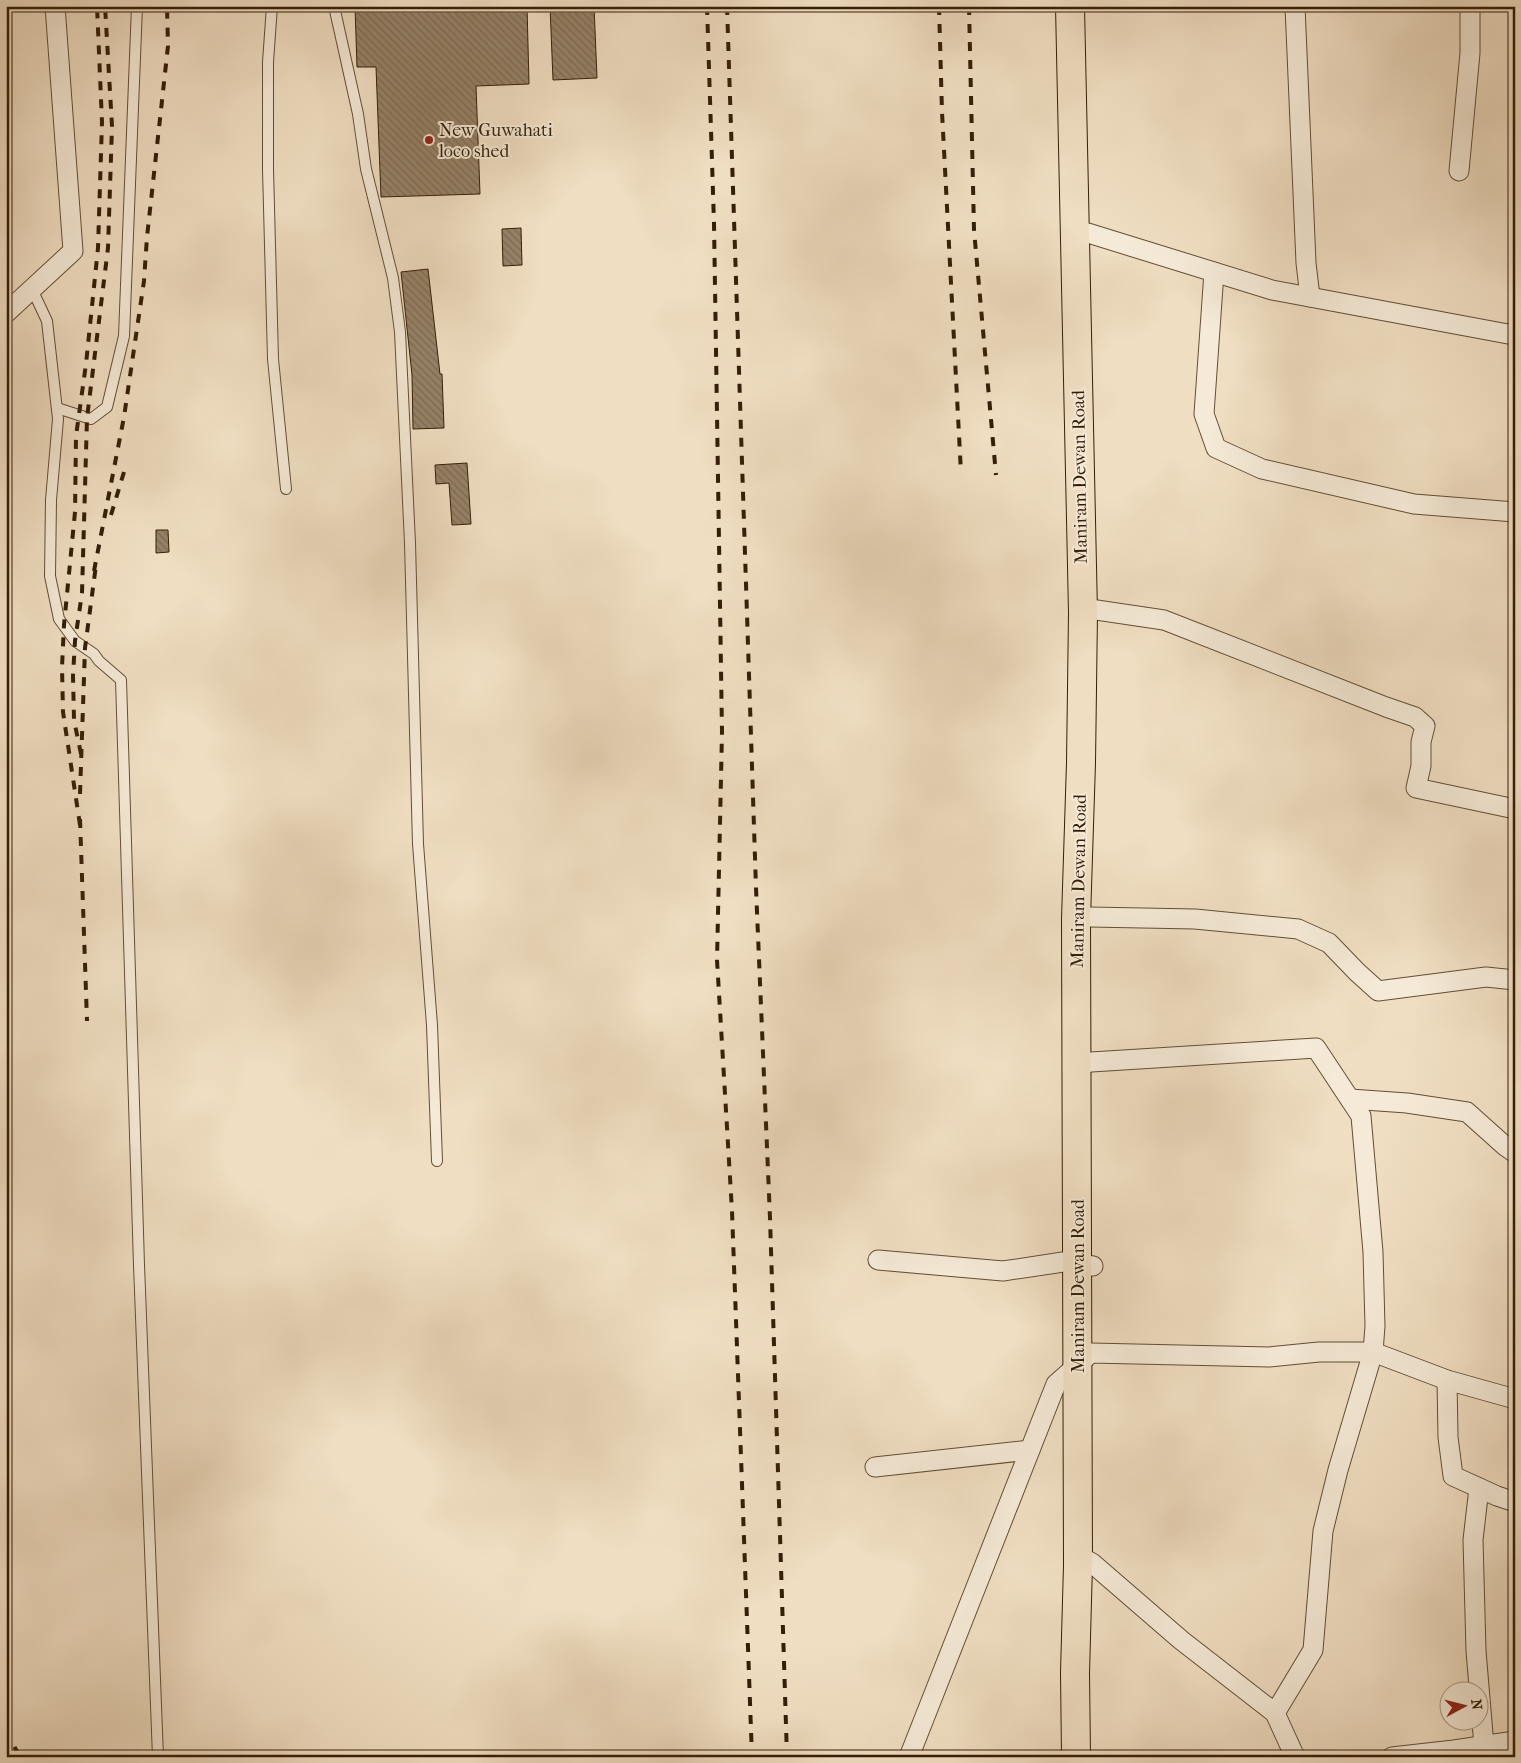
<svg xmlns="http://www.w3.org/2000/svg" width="1521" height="1763" viewBox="0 0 1521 1763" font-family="'IM FELL French Canon',serif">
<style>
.building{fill:url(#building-back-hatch);stroke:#341e08}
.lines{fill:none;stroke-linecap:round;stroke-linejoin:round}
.service-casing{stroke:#634e36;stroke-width:12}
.minor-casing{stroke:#634e36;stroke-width:21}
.primary-casing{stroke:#341e08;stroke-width:30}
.service{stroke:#f5ead7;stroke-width:10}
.minor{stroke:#f5ead7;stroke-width:19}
.primary{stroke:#f0dec2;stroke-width:28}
.rail{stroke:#341e08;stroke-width:4;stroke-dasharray:9 9;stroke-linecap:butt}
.poi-dot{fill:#8f2418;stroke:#f5ead7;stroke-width:2}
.labels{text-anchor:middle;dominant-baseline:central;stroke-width:4;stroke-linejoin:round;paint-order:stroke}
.poi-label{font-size:18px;fill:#341e08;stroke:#f5ead7;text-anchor:start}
.street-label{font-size:18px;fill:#341e08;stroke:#f5ead7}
</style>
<defs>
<pattern id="building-back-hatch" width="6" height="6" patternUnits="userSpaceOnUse" patternTransform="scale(1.25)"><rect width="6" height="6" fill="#968269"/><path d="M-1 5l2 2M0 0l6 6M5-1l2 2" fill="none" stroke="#7b6a54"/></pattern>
</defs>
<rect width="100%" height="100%" fill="#f0dec2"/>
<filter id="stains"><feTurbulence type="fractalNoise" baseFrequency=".004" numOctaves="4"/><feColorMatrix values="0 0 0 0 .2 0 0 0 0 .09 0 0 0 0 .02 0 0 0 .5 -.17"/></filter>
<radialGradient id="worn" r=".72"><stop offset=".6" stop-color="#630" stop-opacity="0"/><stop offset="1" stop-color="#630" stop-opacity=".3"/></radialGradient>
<!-- building -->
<g class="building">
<path d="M355,6H527L529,84L476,86L480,194L381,197L376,67H357Z"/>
<path d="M550,6H594L597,78L553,80Z"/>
<path d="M521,228L522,265L503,266L502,229Z"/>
<path d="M428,269L440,374H442L444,428L413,429L412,375L401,272Z"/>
<path d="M467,463L471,524L452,525L449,483L436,484L435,465Z"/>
<path d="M156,530H168L169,552L156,553Z"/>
</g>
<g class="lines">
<!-- service casing -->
<g class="service-casing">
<g id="service">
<path d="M272,6L268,62V169L273,359L286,489"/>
<path d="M334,6L358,114L366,169L393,278L400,332L410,543L418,844L432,1025L437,1161"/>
<path d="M32,289L47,321L58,419L51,500L50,576L59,619L75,641L94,654L99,661L121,680L139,1265L158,1757"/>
<path d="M57,408L91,419L107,407L124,336L137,6"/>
</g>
</g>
<!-- minor casing -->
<g class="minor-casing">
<g id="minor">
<path d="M1295,6L1306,263L1310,297"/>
<path d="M1459,171L1470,53V6"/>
<path d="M1074,236L1088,233L1272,290L1508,334L1515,333"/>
<path d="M1214,272L1204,414L1216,448L1262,469L1414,504L1515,512"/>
<path d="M6,313L73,251L55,6"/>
<path d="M1083,608L1164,620L1386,707L1415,717L1425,726L1421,742V766L1416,788L1515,809"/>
<path d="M1090,917L1195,919L1298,929L1329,943L1357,972L1378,991L1486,977L1515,980"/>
<path d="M1077,1064L1091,1062L1316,1048L1361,1116L1373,1252L1375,1326L1373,1352L1338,1470L1323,1531L1313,1650L1275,1713"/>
<path d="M1350,1099L1407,1103L1467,1112L1505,1146L1515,1153"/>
<path d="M878,1260L1003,1271L1063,1262L1093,1266"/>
<path d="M1447,1380L1448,1437L1453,1476L1497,1496L1515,1502"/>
<path d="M875,1467L1030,1450"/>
<path d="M1479,1488L1473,1540L1476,1651L1484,1746"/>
<path d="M1078,1555L1092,1563L1181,1640L1275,1713L1295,1757"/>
<path d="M909,1757L1056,1384L1091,1353L1269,1357L1319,1352H1373L1447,1380L1515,1399"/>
<path d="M1392,1757L1454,1750L1515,1741"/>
</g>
</g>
<!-- primary casing -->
<g class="primary-casing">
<path id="primary" d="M1070,6L1083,613L1081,763L1076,919L1078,1565L1075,1673L1076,1757"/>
</g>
<!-- service -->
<use href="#service" class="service"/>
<!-- minor -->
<use href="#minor" class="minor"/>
<!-- primary -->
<use href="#primary" class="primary"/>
<!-- rail -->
<g class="rail">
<path d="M707,6L714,223L722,732L717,960L732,1211L752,1757"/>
<path d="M727,6L756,888L770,1218L787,1757"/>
<path d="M939,6L942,112L961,473"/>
<path d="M969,6L974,230L996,475"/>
<path d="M111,515L124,472"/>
<path d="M94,571L124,417L144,281L147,237L168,46L167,6"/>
<path d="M81,754L74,720L73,676L75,641L82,593L87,418L108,248L112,126L105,6"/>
<path d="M80,794L85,648L96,565"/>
<path d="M80,819L87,1021"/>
<path d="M80,825L63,712L62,667L64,625L75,512L76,436L86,364L98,248L102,122L97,6"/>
<path d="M6,1731L20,1757"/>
</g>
</g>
<!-- markers -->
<circle class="poi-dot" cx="429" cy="140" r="5"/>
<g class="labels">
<!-- poi labels -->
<g class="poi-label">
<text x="439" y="130">New Guwahati<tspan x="439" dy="21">loco shed</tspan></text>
</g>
<!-- street labels -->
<g class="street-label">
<text transform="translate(1080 477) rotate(-91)">Maniram Dewan Road</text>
<text transform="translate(1079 881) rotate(-89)">Maniram Dewan Road</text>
<text transform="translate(1078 1286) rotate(-90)">Maniram Dewan Road</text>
</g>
</g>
<!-- margin -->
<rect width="1521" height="1763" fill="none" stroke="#f0dec2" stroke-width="25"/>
<rect x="8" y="8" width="1506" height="1748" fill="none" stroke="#341e08" stroke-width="2.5"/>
<rect x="12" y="12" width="1496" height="1738" fill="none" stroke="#341e08"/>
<!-- north arrow -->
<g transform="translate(1464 1706) rotate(83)"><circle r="24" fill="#f5ead7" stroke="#a89884"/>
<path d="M0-4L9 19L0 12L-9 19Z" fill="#8f2418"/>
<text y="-8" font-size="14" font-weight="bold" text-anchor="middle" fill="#341e08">N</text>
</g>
<rect width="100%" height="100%" filter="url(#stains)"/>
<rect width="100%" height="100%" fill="url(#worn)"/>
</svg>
